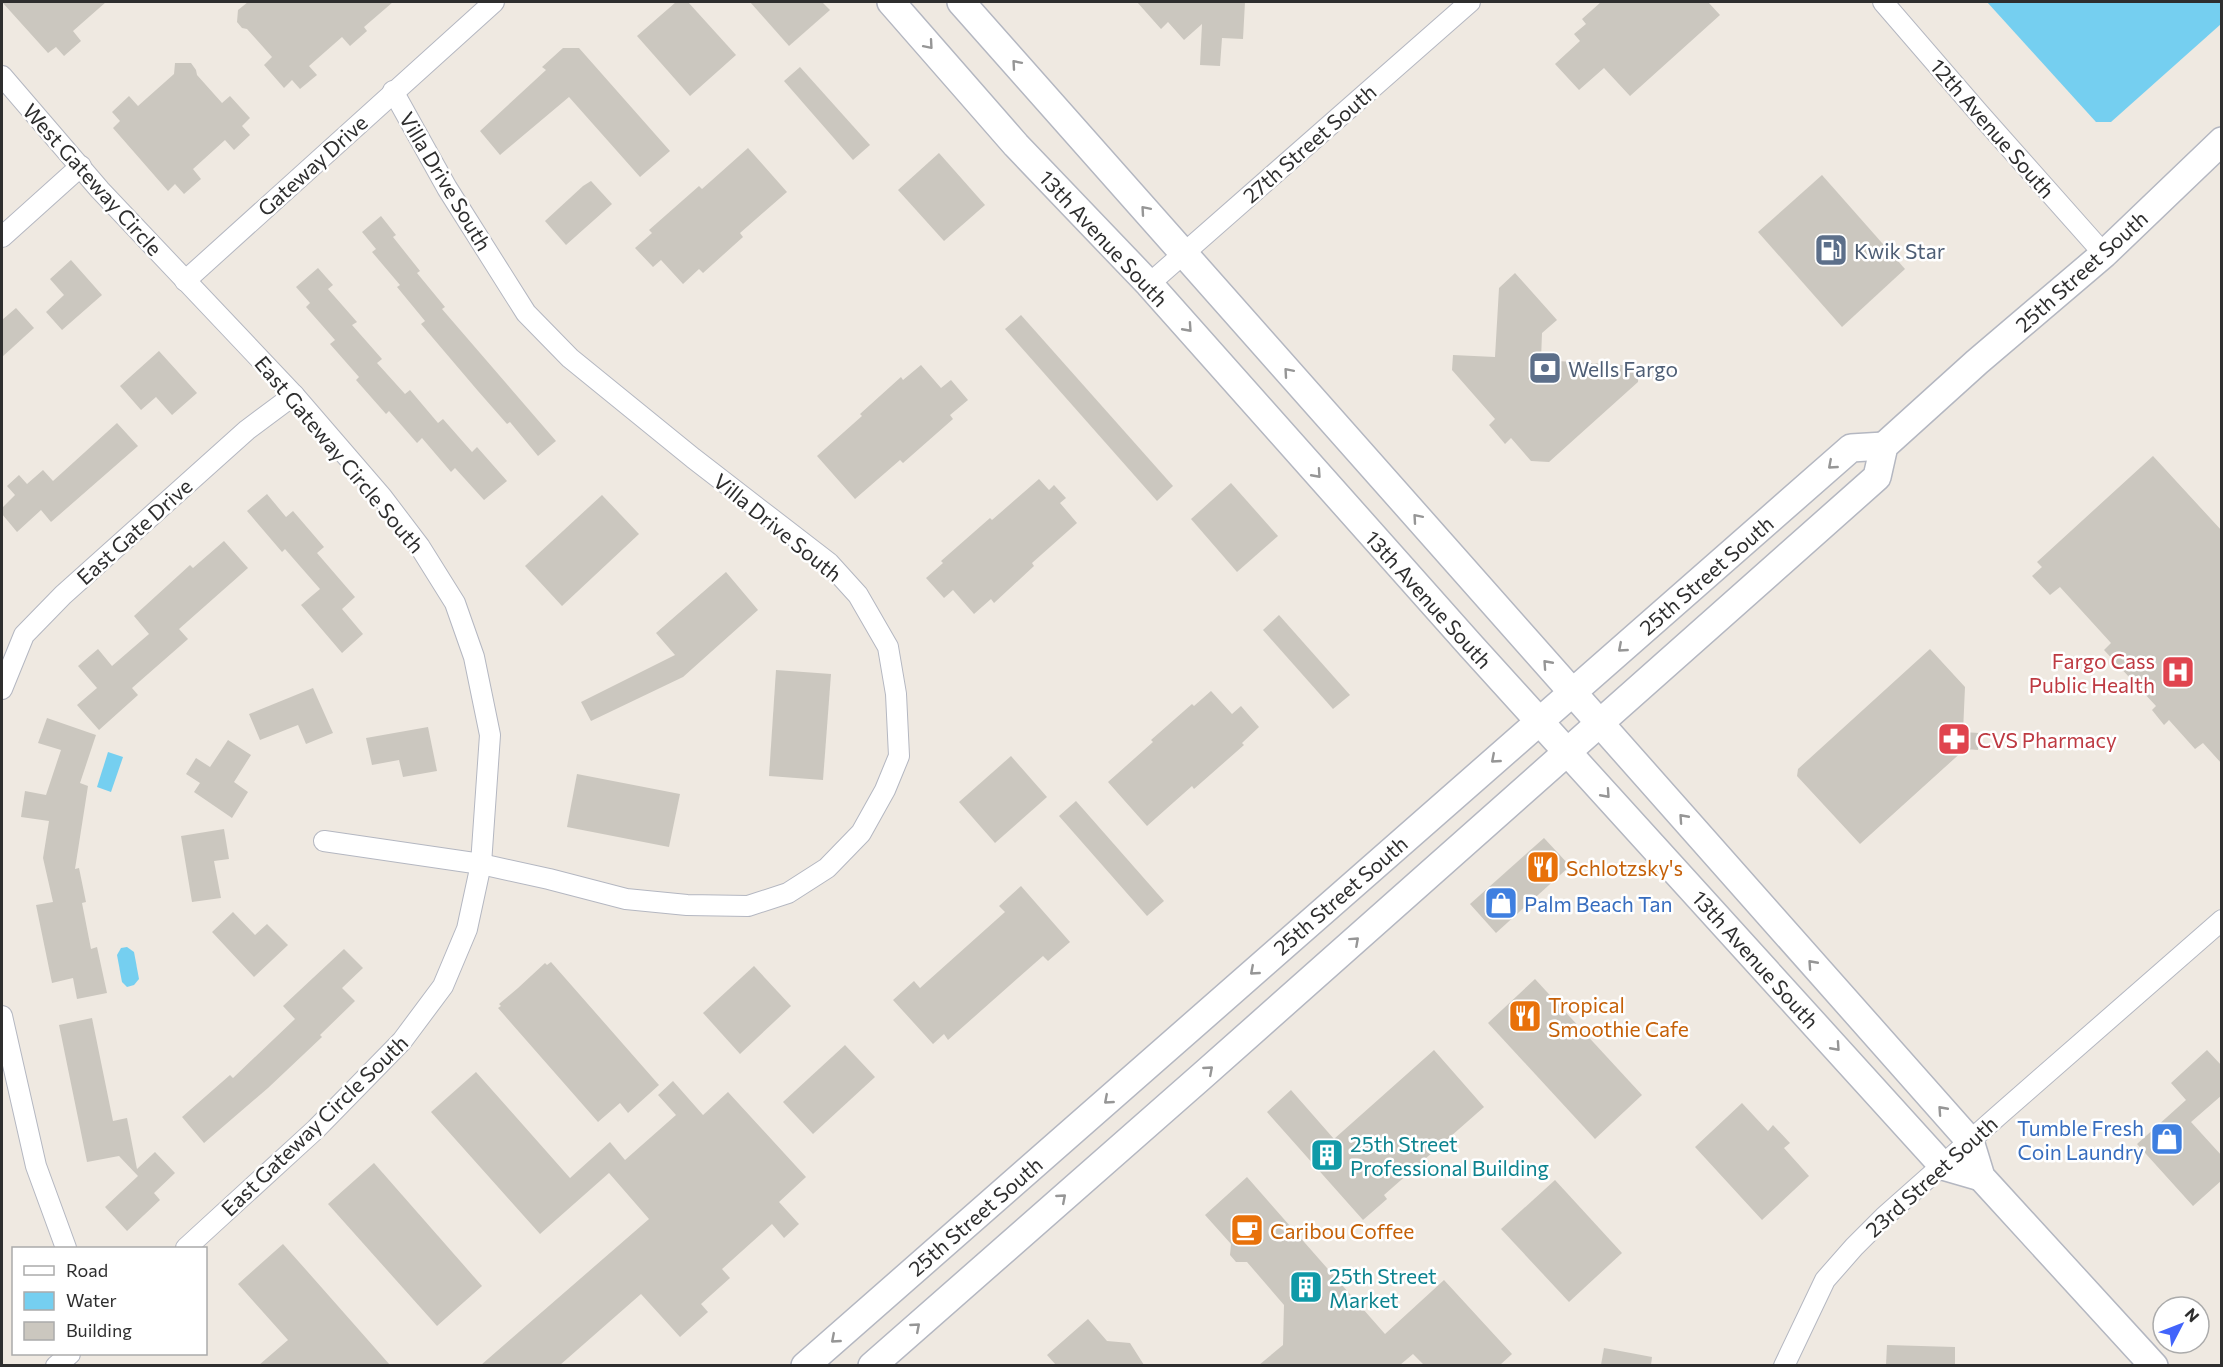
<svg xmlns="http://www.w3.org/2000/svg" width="2223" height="1367" viewBox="0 0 2223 1367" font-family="Commissioner,sans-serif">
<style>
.water{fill:#75cff0}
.building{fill:#cbc7bf}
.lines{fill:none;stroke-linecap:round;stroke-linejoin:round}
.minor-casing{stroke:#b4b7c1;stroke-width:22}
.secondary-casing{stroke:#b4b7c1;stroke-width:30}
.minor{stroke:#fff;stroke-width:20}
.secondary{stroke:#fff;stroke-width:27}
.oneway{stroke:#969696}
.labels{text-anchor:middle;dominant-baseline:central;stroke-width:5;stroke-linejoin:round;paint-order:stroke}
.street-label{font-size:21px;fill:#2e2e2e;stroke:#fff}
.service-label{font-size:21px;fill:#4e5e75;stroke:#fff;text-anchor:start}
.health-label{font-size:21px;fill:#be3a42;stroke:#fff;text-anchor:end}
.food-label{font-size:21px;fill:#c56008;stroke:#fff;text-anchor:start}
.shop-label{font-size:21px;fill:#366cbe;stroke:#fff;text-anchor:start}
.culture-label{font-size:21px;fill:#0d838f;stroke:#fff;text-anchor:start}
</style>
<rect width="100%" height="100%" fill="#efe9e1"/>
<!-- water -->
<g class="water">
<path d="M1987,2H2221V24L2111,122H2096Z"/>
<path d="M108,752L123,757L111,792L97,787Z"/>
<path d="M127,947L134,952L139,979L134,985L127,987L122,982L117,955L121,948Z"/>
</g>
<!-- building -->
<g class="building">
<path d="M2,2H106L73,31L81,41L64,56L56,47L48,53Z"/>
<path d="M248,2H393L364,27L367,31L350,46L342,37L309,66L317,75L300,89L292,80L284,88L264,65L272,57L247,29L242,28L237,22L238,10Z"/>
<path d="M676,2H688L736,55L690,96L637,36Z"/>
<path d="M750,2H822L830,10L789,46Z"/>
<path d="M1137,2H1245L1243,39L1222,38L1220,66L1200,65L1202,24L1184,40L1168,22L1161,29Z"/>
<path d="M1601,2H1708L1720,15L1630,96L1604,68L1579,90L1555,64L1580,41L1574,34L1586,24L1582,19Z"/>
<path d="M563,48H579L670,151L640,177L569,97L500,155L480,131L546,70L542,67Z"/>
<path d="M175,63H191L196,70L197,75L222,103L230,96L250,118L242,126L250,135L234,150L225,140L193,169L201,179L184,194L175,184L168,191L113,128L120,121L112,112L129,96L138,106L174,74Z"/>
<path d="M800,67L870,145L853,160L784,81Z"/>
<path d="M748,148L787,192L740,233L743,237L703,273L699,269L683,284L661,260L653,267L635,248L652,233L649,230L699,186L702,189Z"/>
<path d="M939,153L985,205L944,241L898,190Z"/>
<path d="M1822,175L1905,269L1842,327L1758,232Z"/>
<path d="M591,181L612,204L566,245L545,221L583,186Z"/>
<path d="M381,216L396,235L393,237L420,271L417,273L445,307L442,309L556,441L538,456L510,422L507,424L478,391L421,324L425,321L397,287L400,285L372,252L376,249L362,232Z"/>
<path d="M71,260L102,295L62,330L46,312L64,295L50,279Z"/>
<path d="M318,268L333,285L328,289L357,322L352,325L382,359L377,363L405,394L410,390L438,423L443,419L472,452L477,447L507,481L484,500L455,468L451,472L422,438L417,443L389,411L386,414L356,380L359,377L330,344L335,340L306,307L310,303L296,287Z"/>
<path d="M1515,273L1557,320L1542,333L1541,360L1639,366L1638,382L1549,462L1531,461L1511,438L1505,444L1489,425L1495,419L1452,370L1453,355L1495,357L1499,288Z"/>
<path d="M16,308L34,328L2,357V320Z"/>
<path d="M1021,315L1173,486L1157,501L1005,329Z"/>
<path d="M159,351L197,393L172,415L156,397L141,410L120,386Z"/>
<path d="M921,365L941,388L951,380L968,400L950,415L953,419L903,463L900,460L855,499L817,456L862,416L860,414L901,377L903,380Z"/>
<path d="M117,423L138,446L51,522L41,510L17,532L2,514V508L15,495L7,486L19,475L27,484L43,470L53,481Z"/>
<path d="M2153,456L2222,531V764L2203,743L2195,749L2169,720L2164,725L2152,710L2156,706L2104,650L2111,643L2060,587L2050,595L2032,576L2042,567L2037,562Z"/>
<path d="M1039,479L1049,490L1054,485L1066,498L1060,503L1077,523L1032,563L1034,566L994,603L991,599L974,614L953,590L944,598L926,578L943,563L941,561L990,518L992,520Z"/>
<path d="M1231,483L1278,536L1237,572L1191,519Z"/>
<path d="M267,494L286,517L293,511L324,547L317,553L355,597L342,609L363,634L342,653L301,605L320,589L285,549L282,552L247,511Z"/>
<path d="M602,495L639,534L562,606L525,566Z"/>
<path d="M224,541L248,568L179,629L188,639L132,688L138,695L99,730L77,705L97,688L78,666L98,649L112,666L149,634L134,616L190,565L193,568Z"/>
<path d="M726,572L758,610L683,677L591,721L581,702L675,655L656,633Z"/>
<path d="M1279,615L1350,695L1333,709L1263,630Z"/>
<path d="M1930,649L1965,687L1963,732L1979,733L1978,750L1965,749L1860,844L1797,776L1798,769Z"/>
<path d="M776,670L831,674L823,780L769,776Z"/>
<path d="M313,688L333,733L306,744L298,725L260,740L249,714Z"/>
<path d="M1211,691L1232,714L1241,706L1259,727L1242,743L1244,745L1194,789L1192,786L1147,826L1108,782L1153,742L1151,740L1192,704L1194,706Z"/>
<path d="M47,718L96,735L80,783L88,786L75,869L79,868L86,902L82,903L91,949L97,947L107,993L77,999L73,978L52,983L36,905L53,902L43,858L49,821L21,817L25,791L46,795L61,750L38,743Z"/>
<path d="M428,727L437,771L403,777L399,760L372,765L366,738Z"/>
<path d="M228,740L251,755L234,782L248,792L232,818L194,792L200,783L186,774L196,758L210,767Z"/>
<path d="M1011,756L1047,797L995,843L959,802Z"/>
<path d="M577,774L680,794L669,847L567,827Z"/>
<path d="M1076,801L1164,901L1147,916L1059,816Z"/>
<path d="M224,829L229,859L214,861L221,898L192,902L181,836Z"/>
<path d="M1544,838L1570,866L1496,933L1470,904Z"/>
<path d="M1021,886L1070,942L1048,961L1043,956L948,1040L944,1034L933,1044L893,1000L914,981L920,988L1005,912L999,906Z"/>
<path d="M233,912L255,935L267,924L288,945L254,977L212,932Z"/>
<path d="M344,949L363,968L342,988L355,1001L320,1035L322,1037L268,1088L204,1143L182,1117L230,1075L233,1078L295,1019L283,1006Z"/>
<path d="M551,962L659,1085L628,1113L620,1103L598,1122L498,1008L501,1006L499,1004L518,988L545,963L547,965Z"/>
<path d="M754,966L791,1006L740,1054L703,1013Z"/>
<path d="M1535,979L1642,1095L1595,1139L1488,1023Z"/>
<path d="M92,1018L113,1121L127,1118L137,1169L155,1152L175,1173L154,1193L160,1200L127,1231L105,1207L138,1176L119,1156L87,1162L59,1025Z"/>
<path d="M845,1045L875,1077L813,1134L783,1102Z"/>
<path d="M1434,1050L1484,1107L1384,1195L1387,1199L1363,1220L1267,1112L1291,1090L1334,1139Z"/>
<path d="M2207,1050L2222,1066V1095L2191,1122L2222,1156V1180L2193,1206L2137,1144L2186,1100L2171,1083Z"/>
<path d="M476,1072L570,1178L610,1142L625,1160L676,1115L658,1095L673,1081L703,1115L728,1092L806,1177L779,1202L799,1224L784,1238L772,1224L722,1269L730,1278L701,1304L708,1312L680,1337L641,1294L560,1365H481L649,1219L609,1173L540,1234L431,1112Z"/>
<path d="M1742,1103L1768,1131L1773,1125L1790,1143L1784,1148L1809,1176L1762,1220L1695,1147Z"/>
<path d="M374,1163L482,1286L437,1326L328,1204Z"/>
<path d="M1247,1177L1385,1334L1444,1280L1512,1354L1500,1365H1424L1413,1354L1400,1365H1259L1283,1345L1284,1305L1247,1262H1236L1230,1255L1231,1244L1205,1215Z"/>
<path d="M1555,1180L1622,1253L1569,1302L1501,1229Z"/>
<path d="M283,1244L307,1271L390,1365H259L288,1340L238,1284Z"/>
<path d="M1088,1319L1107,1341L1130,1343L1144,1365H1056L1047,1355Z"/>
<path d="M1887,1345L1955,1347V1365H1886Z"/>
<path d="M1604,1348L1652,1357L1651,1365H1601Z"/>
</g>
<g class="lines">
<!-- minor casing -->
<g class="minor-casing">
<g id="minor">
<path d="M1883,2L1978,112L2104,254"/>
<path d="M2,76L100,190L294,395L382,497L420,547L455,603L474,657L490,735L481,864L467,929L443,986L402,1041L316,1129L186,1248"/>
<path d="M2,237L81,166"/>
<path d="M185,281L494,2"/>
<path d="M1149,284L1470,2"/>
<path d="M2,689L24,635L63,595L247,430L294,395"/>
<path d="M324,841L481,864L549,879L626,899L687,905L748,906L788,893L827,868L861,833L885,790L899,756L896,694L888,647L858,595L829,563L693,458L570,358L526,313L447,188L393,91"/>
<path d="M2,1016L36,1166L66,1248"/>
<path d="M56,1366L70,1354"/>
<path d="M1784,1366L1825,1280L1854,1247L1884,1217L1999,1115L2222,920"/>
</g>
</g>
<!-- secondary casing -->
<g class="secondary-casing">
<g id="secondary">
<path d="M891,2L1016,145L1149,284L1471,646L1943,1166L1981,1177"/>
<path d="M961,2L1970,1141L1981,1177L2154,1366"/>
<path d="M805,1366L1851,448L1884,446"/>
<path d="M872,1366L1202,1076L1877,477L1884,446L1977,362L2104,254L2222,141"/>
</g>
</g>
<!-- minor -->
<use href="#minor" class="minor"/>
<!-- secondary -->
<use href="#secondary" class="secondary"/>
</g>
<!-- one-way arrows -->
<defs><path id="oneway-chevron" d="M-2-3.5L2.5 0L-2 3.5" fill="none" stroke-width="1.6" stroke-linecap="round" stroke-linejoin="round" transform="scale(1.5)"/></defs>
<g class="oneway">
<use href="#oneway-chevron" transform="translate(929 45) rotate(49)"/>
<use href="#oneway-chevron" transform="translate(1016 64) rotate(-131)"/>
<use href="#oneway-chevron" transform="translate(1145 210) rotate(-131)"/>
<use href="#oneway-chevron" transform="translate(1188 328) rotate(48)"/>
<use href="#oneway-chevron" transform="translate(1288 372) rotate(-131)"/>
<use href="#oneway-chevron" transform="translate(1832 465) rotate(139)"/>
<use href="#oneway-chevron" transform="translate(1317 474) rotate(48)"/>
<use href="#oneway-chevron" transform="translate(1417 518) rotate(-131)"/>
<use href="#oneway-chevron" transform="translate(1622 648) rotate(139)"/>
<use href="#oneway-chevron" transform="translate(1547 664) rotate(-132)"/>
<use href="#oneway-chevron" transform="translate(1495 759) rotate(139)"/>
<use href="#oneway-chevron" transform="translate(1606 794) rotate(48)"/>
<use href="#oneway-chevron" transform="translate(1683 818) rotate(-132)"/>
<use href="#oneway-chevron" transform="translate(1355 941) rotate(-42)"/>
<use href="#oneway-chevron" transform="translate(1812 964) rotate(-132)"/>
<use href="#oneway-chevron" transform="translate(1254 971) rotate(139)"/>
<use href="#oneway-chevron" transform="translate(1836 1047) rotate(48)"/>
<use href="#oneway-chevron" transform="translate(1209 1070) rotate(-41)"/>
<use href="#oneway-chevron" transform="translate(1108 1100) rotate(139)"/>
<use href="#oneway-chevron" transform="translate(1942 1110) rotate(-132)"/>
<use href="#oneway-chevron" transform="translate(1062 1198) rotate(-41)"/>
<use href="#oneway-chevron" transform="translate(916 1327) rotate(-41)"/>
<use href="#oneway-chevron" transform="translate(835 1339) rotate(139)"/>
</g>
<!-- icons -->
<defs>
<g id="fuel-square" transform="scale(1.725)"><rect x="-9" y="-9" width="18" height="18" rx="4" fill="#5c6f8a" stroke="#fff"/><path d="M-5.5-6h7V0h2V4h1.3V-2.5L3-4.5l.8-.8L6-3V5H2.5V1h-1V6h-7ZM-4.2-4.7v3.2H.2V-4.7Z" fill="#fff"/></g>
<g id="bank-square" transform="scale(1.725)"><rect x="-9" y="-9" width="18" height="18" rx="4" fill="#5c6f8a" stroke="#fff"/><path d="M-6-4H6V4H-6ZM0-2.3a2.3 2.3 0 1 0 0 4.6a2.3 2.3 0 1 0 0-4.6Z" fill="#fff"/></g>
<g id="hospital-square" transform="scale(1.725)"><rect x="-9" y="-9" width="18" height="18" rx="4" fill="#e0444e" stroke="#fff"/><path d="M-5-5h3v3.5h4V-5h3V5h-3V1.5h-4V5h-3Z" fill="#fff"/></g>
<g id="pharmacy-square" transform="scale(1.725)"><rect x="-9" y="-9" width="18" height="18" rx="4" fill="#e0444e" stroke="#fff"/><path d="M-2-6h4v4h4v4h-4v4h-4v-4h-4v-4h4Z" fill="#fff"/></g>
<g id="restaurant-square" transform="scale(1.725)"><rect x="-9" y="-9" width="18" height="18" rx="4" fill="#e8710a" stroke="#fff"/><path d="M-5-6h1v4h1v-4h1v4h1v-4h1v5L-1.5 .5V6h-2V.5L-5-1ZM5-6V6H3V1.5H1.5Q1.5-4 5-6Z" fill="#fff"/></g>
<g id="shop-square" transform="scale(1.725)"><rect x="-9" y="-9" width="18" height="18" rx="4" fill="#3f7fe0" stroke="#fff"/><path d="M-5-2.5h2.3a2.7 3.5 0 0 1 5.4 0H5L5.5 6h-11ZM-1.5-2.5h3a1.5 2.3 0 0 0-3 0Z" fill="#fff"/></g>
<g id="building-square" transform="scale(1.725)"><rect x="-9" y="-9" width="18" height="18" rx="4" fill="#0f9aa8" stroke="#fff"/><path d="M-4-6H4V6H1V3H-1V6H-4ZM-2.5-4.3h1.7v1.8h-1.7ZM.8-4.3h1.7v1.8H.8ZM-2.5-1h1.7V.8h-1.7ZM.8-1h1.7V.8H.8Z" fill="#fff"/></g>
<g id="cafe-square" transform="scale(1.725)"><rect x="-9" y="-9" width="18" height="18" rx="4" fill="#e8710a" stroke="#fff"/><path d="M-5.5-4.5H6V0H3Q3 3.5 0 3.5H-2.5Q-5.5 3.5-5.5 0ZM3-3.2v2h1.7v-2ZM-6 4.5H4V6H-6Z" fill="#fff"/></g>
</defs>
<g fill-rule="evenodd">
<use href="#fuel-square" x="1831" y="250"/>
<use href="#bank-square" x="1545" y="368"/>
<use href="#hospital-square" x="2178" y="672"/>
<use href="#pharmacy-square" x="1954" y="739"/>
<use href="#restaurant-square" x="1543" y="867"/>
<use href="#shop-square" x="1501" y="903"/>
<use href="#restaurant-square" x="1525" y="1016"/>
<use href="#shop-square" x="2167" y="1139"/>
<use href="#building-square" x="1327" y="1155"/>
<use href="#cafe-square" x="1247" y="1230"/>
<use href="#building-square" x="1306" y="1287"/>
</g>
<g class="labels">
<!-- street labels -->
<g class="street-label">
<text transform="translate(1993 128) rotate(49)">12th Avenue South</text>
<text transform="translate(1309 143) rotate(-41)">27th Street South</text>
<text transform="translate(312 165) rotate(-42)">Gateway Drive</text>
<text transform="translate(93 179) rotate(48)">West Gateway Circle</text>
<text transform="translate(446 181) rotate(59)">Villa Drive South</text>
<text transform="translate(1104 238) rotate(47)">13th Avenue South</text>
<text transform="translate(2081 271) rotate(-42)">25th Street South</text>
<text transform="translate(340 454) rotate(50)">East Gateway Circle South</text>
<text transform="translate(778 527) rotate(39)">Villa Drive South</text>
<text transform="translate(134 531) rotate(-42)">East Gate Drive</text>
<text transform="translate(1706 575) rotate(-41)">25th Street South</text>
<text transform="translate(1429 599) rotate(48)">13th Avenue South</text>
<text transform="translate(1340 895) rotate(-41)">25th Street South</text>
<text transform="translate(1756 959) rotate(48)">13th Avenue South</text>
<text transform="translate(314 1125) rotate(-44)">East Gateway Circle South</text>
<text transform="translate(1931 1176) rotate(-42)">23rd Street South</text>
<text transform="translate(975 1216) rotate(-41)">25th Street South</text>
</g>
<!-- service labels -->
<g class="service-label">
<text x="1854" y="250">Kwik Star</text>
<text x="1568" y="368">Wells Fargo</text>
</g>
<!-- health labels -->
<g class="health-label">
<text x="2155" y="660">Fargo Cass<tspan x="2155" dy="24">Public Health</tspan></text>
<text x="1977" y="739" text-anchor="start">CVS Pharmacy</text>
</g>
<!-- food labels -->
<g class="food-label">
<text x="1566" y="867">Schlotzsky's</text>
<text x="1548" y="1004">Tropical<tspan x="1548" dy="24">Smoothie Cafe</tspan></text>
<text x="1270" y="1230">Caribou Coffee</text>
</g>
<!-- shop labels -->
<g class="shop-label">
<text x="1524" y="903">Palm Beach Tan</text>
<text x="2144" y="1127" text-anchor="end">Tumble Fresh<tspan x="2144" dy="24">Coin Laundry</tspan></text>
</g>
<!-- culture labels -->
<g class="culture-label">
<text x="1350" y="1143">25th Street<tspan x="1350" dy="24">Professional Building</tspan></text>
<text x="1329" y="1275">25th Street<tspan x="1329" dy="24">Market</tspan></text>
</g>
</g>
<!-- border -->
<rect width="2223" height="1367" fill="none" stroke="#2e2e2e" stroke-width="6"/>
<!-- legend -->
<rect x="12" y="1247" width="195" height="108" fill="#ffffff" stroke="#ababab" stroke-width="1.5"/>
<rect x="24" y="1266" width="30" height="9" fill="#ffffff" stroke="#ababab" stroke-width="1.5"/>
<text x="66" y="1277" font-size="18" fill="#2e2e2e">Road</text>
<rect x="24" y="1292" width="30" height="18" fill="#75cff0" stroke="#ababab" stroke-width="1.5"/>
<text x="66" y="1307" font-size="18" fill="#2e2e2e">Water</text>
<rect x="24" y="1322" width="30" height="18" fill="#cbc7bf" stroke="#ababab" stroke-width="1.5"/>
<text x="66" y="1337" font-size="18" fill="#2e2e2e">Building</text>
<!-- north arrow -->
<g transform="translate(2181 1325) rotate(48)"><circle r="28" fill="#ffffff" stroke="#ababab" stroke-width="1.5"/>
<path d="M0-4.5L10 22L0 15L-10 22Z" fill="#4264fb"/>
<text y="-9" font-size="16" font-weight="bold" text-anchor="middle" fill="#2e2e2e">N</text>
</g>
</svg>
